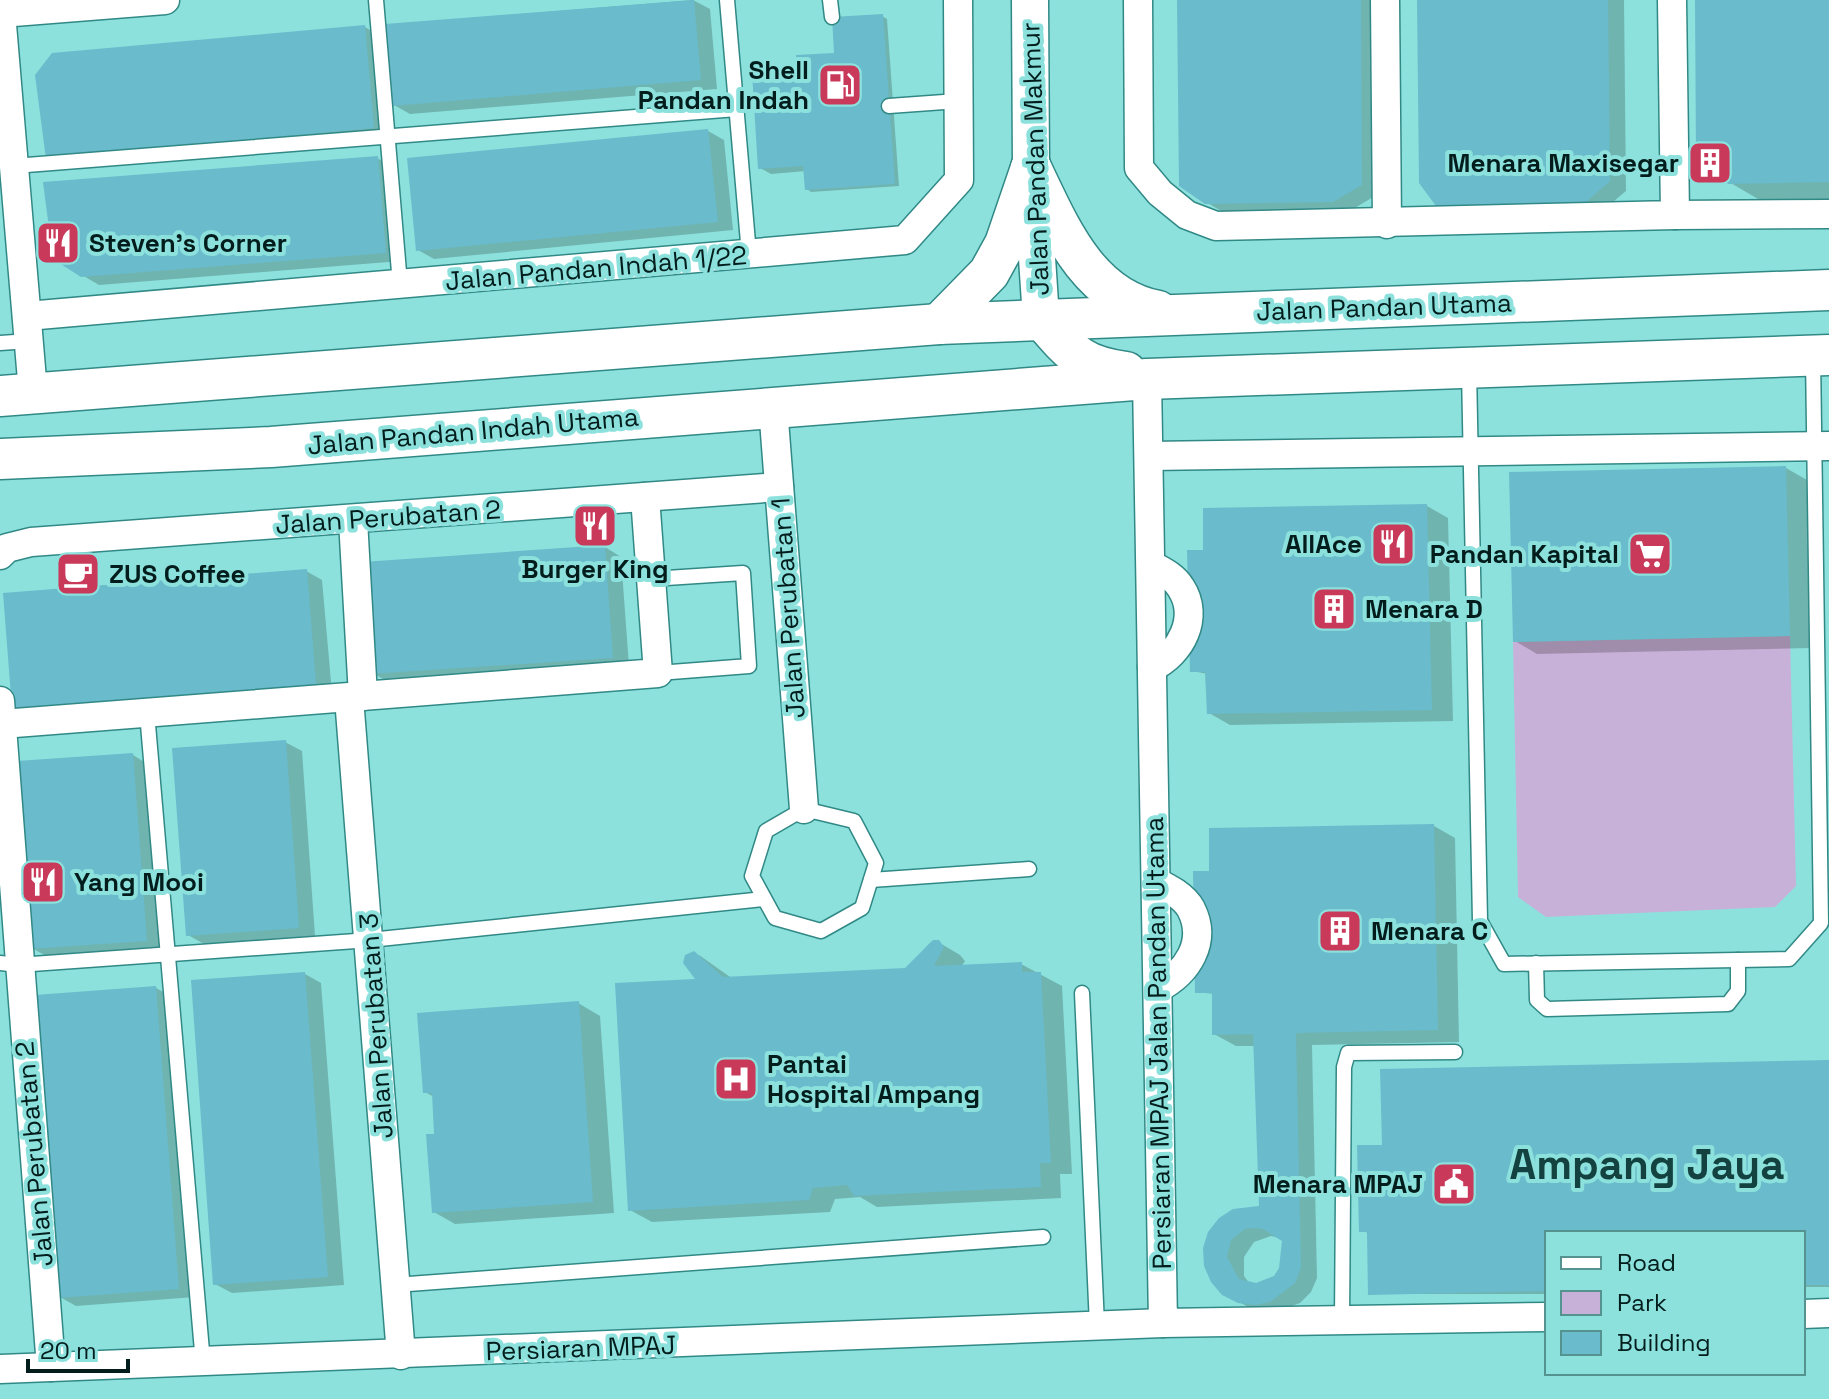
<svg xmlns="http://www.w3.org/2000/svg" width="1829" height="1399" viewBox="0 0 1829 1399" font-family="'Space Grotesk',sans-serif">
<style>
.green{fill:#c8b1d8}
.shadow{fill:#0003;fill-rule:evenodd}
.building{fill:#6abbcb;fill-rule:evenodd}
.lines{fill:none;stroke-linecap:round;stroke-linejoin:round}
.service-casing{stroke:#318986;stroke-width:17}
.minor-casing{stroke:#318986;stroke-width:31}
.tertiary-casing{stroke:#318986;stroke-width:39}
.secondary-casing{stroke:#318986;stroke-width:43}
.service{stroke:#fff;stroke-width:14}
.minor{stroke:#fff;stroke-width:28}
.tertiary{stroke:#fff;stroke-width:36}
.secondary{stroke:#fff;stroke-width:40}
.labels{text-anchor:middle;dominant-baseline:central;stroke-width:8;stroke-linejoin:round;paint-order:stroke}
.poi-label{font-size:26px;font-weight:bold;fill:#021d1c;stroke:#8ce1dd;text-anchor:start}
.street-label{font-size:26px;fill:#021d1c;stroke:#8ce1dd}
.town-label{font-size:42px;font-weight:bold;fill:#134240;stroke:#8ce1dd}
</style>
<rect width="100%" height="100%" fill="#8ce1dd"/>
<!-- green -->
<path class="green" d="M1790,636L1796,886L1775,907L1546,917L1518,897L1513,642Z"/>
<!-- shadow -->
<g class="shadow">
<path d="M693,0L710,9L717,89L410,114L394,105L387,25Z"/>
<path d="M1179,0H1377L1378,194L1350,211L1223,212L1206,202Z"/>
<path d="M1419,0H1624L1626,191L1601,212L1455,215L1438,205Z"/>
<path d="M1697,0H1829V205L1770,206L1729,182Z"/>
<path d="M882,16L887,19L899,186L811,192L807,189L806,171L771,174L760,168L796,71L837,54Z"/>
<path d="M365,27L381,37L390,136L64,167Z"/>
<path d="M708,131L724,140L733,230L434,259L418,250Z"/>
<path d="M377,158L393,167L401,261L99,285L82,275Z"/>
<path d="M1786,468L1807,480L1811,648L1537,654L1515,641Z"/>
<path d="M1427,506L1448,518L1453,721L1230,725L1209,713L1208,674L1192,671L1205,552Z"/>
<path d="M605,547L621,557L629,666L389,682L372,673Z"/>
<path d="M306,571L322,580L332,693L30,717L14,708Z"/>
<path d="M285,742L302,751L315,936L204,944L188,935Z"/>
<path d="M133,755L149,765L162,949L48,957L32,948Z"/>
<path d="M1434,826L1455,838L1459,1042L1312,1045L1317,1278L1311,1292L1300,1303L1272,1313L1256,1311L1241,1303L1210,1233L1261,1208L1255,1046H1236L1214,1034V994L1197,992L1211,873ZM1271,1236L1284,1239L1281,1269L1275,1277L1256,1285L1250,1284L1244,1276V1257L1254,1242Z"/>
<path d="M938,942L960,955L965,961L961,967L1021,964L1062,986L1072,1174H1060L1061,1198L877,1207L860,1197L835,1199L830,1212L652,1222L630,1210L699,980V955L733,979L904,971L930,943Z"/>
<path d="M305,974L321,983L344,1285L232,1293L215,1284Z"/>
<path d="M156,988L172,997L195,1297L76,1306L60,1297Z"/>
<path d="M578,1003L600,1016L614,1213L455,1224L434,1212V1097L425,1092Z"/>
<path d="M1829,1062V1287H1803V1233H1547V1294H1370L1369,1233L1361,1231L1384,1147Z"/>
</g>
<!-- building -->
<g class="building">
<path d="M694,0L701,80L392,106L385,24Z"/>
<path d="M1177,0H1361L1362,185L1333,202L1205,204L1179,186Z"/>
<path d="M1417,0H1608L1610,181L1584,204L1436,206L1419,183Z"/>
<path d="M1695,0H1829V182L1728,184L1696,157Z"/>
<path d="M883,14L895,184L805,190L803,166L758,169L752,72L796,69V55L834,53L832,17Z"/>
<path d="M365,25L374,128L46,159L35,75L52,53Z"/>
<path d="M708,129L718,222L416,251L407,158Z"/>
<path d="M378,156L386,253L81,277L53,259L43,182Z"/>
<path d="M1786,466L1790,636L1513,642L1509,472Z"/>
<path d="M1427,504L1432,710L1207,714L1205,672H1190L1187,550H1203V508Z"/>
<path d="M605,545L613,658L370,674L363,562Z"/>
<path d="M307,569L316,685L12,709L3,593Z"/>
<path d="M286,740L299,928L186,936L172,748Z"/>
<path d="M133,753L147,941L30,949L17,761Z"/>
<path d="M1434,824L1438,1030L1296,1033L1301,1268L1295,1283L1270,1302L1255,1305L1238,1303L1222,1295L1211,1282L1204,1266L1203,1248L1208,1232L1219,1218L1233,1209L1259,1206L1253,1034L1212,1035V993H1195L1193,871H1209V828ZM1254,1228L1263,1229L1282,1241L1279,1268L1274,1276L1256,1283L1239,1279L1227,1257L1231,1240L1245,1229Z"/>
<path d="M933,940H939L944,947L934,966L1022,962V972H1041L1051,1163H1040L1041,1187L854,1196L847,1185L813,1188L809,1200L628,1211L615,983L695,979L683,963L685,955L694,951L723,977L905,968Z"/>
<path d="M305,972L328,1277L213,1285L191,980Z"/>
<path d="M156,986L179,1289L58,1298L35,995Z"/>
<path d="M579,1001L593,1202L432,1213L426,1134H434L432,1093H423L417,1013Z"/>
<path d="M1829,1060V1285H1803V1233H1547V1291L1368,1295L1367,1232H1359L1357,1145H1382L1380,1069Z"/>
</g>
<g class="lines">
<!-- service casing -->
<g class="service-casing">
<g id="service">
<path d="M376,0L400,284"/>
<path d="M727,0L749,254"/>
<path d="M830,0L832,17"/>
<path d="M889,106L958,101"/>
<path d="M14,166L737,109"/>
<path d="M0,343L29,341"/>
<path d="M1469,370L1480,921L1504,964L1789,959L1821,923L1813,356"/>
<path d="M651,579L743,573L749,666L658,673"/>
<path d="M147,713L203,1363"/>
<path d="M804,809L854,821L876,863L862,908L821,931L775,918L752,876L766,831Z"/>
<path d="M871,880L1029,869"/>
<path d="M0,963L18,965L370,940L764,899"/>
<path d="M1536,963L1537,1000L1547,1009L1728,1004L1738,991V960"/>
<path d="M1082,993L1097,1325"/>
<path d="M395,1285L1043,1237"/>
<path d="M1342,1320L1344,1067L1348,1053L1455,1052"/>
</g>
</g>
<!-- minor casing -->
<g class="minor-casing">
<g id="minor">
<path d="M1138,0L1139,168L1160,193L1187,215L1216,226L1675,215L1672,0"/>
<path d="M1385,0L1387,224"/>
<path d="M0,1L33,392"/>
<path d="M1,13L165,0"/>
<path d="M1675,215L1829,214"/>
<path d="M27,316L905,240L959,180L958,0"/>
<path d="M1147,379L1163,1323L1547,1317"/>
<path d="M773,407L804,809"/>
<path d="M1149,456L1829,446"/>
<path d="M353,520L363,696"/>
<path d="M0,555L7,548L31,542L779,487"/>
<path d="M1151,565C1162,571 1174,576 1181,588C1200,617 1181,654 1152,667"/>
<path d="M349,698L401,1355"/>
<path d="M0,701L51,1367"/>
<path d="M2,724L658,673L645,497"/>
<path d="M1156,882C1168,888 1184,896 1191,909C1208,942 1187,973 1158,988"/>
<path d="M1803,1314L1829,1313"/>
<path d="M0,1369L1163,1323"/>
</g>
</g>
<!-- tertiary casing -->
<g class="tertiary-casing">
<path id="tertiary" d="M1030,0L1031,168L1041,318"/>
</g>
<!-- secondary casing -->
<g class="secondary-casing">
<g id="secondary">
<path d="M1031,168C1059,226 1087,298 1158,311"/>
<path d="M1041,318C1071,352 1079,366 1126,372"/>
<path d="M939,324L989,273L1005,244L1031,168"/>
<path d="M0,396L939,324L1829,290"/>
<path d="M0,459L271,447L1147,379L1829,355"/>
</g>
</g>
<!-- service -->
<use href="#service" class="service"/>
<!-- minor -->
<use href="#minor" class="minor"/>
<!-- tertiary -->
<use href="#tertiary" class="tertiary"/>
<!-- secondary -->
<use href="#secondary" class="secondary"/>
</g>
<!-- icons -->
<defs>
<g id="fuel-square" transform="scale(2.3)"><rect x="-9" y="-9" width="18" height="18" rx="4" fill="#c9395a" stroke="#8ce1dd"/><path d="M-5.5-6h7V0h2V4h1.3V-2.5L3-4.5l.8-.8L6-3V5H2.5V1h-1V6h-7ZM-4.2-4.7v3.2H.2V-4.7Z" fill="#fff"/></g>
<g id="building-square" transform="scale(2.3)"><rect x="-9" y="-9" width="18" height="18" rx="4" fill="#c9395a" stroke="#8ce1dd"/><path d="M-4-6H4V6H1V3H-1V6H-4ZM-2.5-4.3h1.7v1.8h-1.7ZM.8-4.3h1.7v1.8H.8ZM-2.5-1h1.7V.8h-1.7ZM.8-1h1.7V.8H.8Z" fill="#fff"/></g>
<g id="restaurant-square" transform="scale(2.3)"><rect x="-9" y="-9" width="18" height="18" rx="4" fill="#c9395a" stroke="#8ce1dd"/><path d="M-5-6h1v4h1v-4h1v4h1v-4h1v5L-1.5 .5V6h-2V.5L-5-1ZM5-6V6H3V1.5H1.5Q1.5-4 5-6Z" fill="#fff"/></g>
<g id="supermarket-square" transform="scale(2.3)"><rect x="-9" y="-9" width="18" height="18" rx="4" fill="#c9395a" stroke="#8ce1dd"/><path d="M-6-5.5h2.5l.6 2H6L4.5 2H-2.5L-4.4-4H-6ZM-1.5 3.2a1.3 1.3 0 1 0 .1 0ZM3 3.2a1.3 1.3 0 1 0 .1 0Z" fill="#fff"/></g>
<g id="cafe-square" transform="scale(2.3)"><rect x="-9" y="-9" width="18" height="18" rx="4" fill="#c9395a" stroke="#8ce1dd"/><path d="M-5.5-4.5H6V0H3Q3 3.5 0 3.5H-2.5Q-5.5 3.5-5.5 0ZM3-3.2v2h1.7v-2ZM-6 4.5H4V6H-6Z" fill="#fff"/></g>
<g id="hospital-square" transform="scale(2.3)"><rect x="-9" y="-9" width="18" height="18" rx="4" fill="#c9395a" stroke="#8ce1dd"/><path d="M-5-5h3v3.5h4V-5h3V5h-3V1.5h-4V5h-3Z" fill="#fff"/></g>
<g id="civic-square" transform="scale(2.3)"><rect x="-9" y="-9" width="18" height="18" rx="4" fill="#c9395a" stroke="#8ce1dd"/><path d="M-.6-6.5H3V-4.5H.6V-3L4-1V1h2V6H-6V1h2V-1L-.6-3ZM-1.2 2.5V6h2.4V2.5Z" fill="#fff"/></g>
</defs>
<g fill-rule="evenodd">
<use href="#fuel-square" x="840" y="85"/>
<use href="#building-square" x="1710" y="163"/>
<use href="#restaurant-square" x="58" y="243"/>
<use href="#restaurant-square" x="595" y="526"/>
<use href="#restaurant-square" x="1393" y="544"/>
<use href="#supermarket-square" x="1650" y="554"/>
<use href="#cafe-square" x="78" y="574"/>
<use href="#building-square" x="1334" y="609"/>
<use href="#restaurant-square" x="43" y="882"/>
<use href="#building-square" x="1340" y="931"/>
<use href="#hospital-square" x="736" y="1079"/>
<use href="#civic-square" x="1454" y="1184"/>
</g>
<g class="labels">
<!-- poi labels -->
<g class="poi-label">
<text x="809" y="70" text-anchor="end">Shell<tspan x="809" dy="30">Pandan Indah</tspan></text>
<text x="1679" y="163" text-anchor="end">Menara Maxisegar</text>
<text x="89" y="243">Steven's Corner</text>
<text x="1362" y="544" text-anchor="end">AllAce</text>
<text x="1619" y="554" text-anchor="end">Pandan Kapital</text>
<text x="595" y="569" text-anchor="middle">Burger King</text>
<text x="109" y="574">ZUS Coffee</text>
<text x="1365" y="609">Menara D</text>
<text x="74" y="882">Yang Mooi</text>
<text x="1371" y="931">Menara C</text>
<text x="767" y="1064">Pantai<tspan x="767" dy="30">Hospital Ampang</tspan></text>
<text x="1423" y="1184" text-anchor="end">Menara MPAJ</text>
</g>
<!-- street labels -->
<g class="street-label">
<text transform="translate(1035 159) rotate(-92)">Jalan Pandan Makmur</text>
<text transform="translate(596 268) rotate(-5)">Jalan Pandan Indah 1/22</text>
<text transform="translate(1384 307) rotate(-2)">Jalan Pandan Utama</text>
<text transform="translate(473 431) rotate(-5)">Jalan Pandan Indah Utama</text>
<text transform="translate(388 517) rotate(-4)">Jalan Perubatan 2</text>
<text transform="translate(788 608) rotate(-94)">Jalan Perubatan 1</text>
<text transform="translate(376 1026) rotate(-94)">Jalan Perubatan 3</text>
<text transform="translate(1158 1043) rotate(-91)">Persiaran MPAJ Jalan Pandan Utama</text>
<text transform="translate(34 1154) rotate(-95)">Jalan Perubatan 2</text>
<text transform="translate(581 1348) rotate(-2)">Persiaran MPAJ</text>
</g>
<!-- town labels -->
<g class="town-label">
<text x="1647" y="1164">Ampang Jaya</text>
</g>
</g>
<!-- legend -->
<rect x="1545" y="1231" width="260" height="144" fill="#8ce1dd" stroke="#559390" stroke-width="2"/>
<rect x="1561" y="1257" width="40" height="12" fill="#ffffff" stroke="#559390" stroke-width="2"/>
<text x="1617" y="1271" font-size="24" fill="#021d1c">Road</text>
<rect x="1561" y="1291" width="40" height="24" fill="#c8b1d8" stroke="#559390" stroke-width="2"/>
<text x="1617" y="1311" font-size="24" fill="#021d1c">Park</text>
<rect x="1561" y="1331" width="40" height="24" fill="#6abbcb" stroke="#559390" stroke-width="2"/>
<text x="1617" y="1351" font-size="24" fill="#021d1c">Building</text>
<!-- scale -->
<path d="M28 1359v12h100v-12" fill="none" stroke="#021d1c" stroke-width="4"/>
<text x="40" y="1359" font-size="24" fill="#021d1c" stroke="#8ce1dd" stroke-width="6" paint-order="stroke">20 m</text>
</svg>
